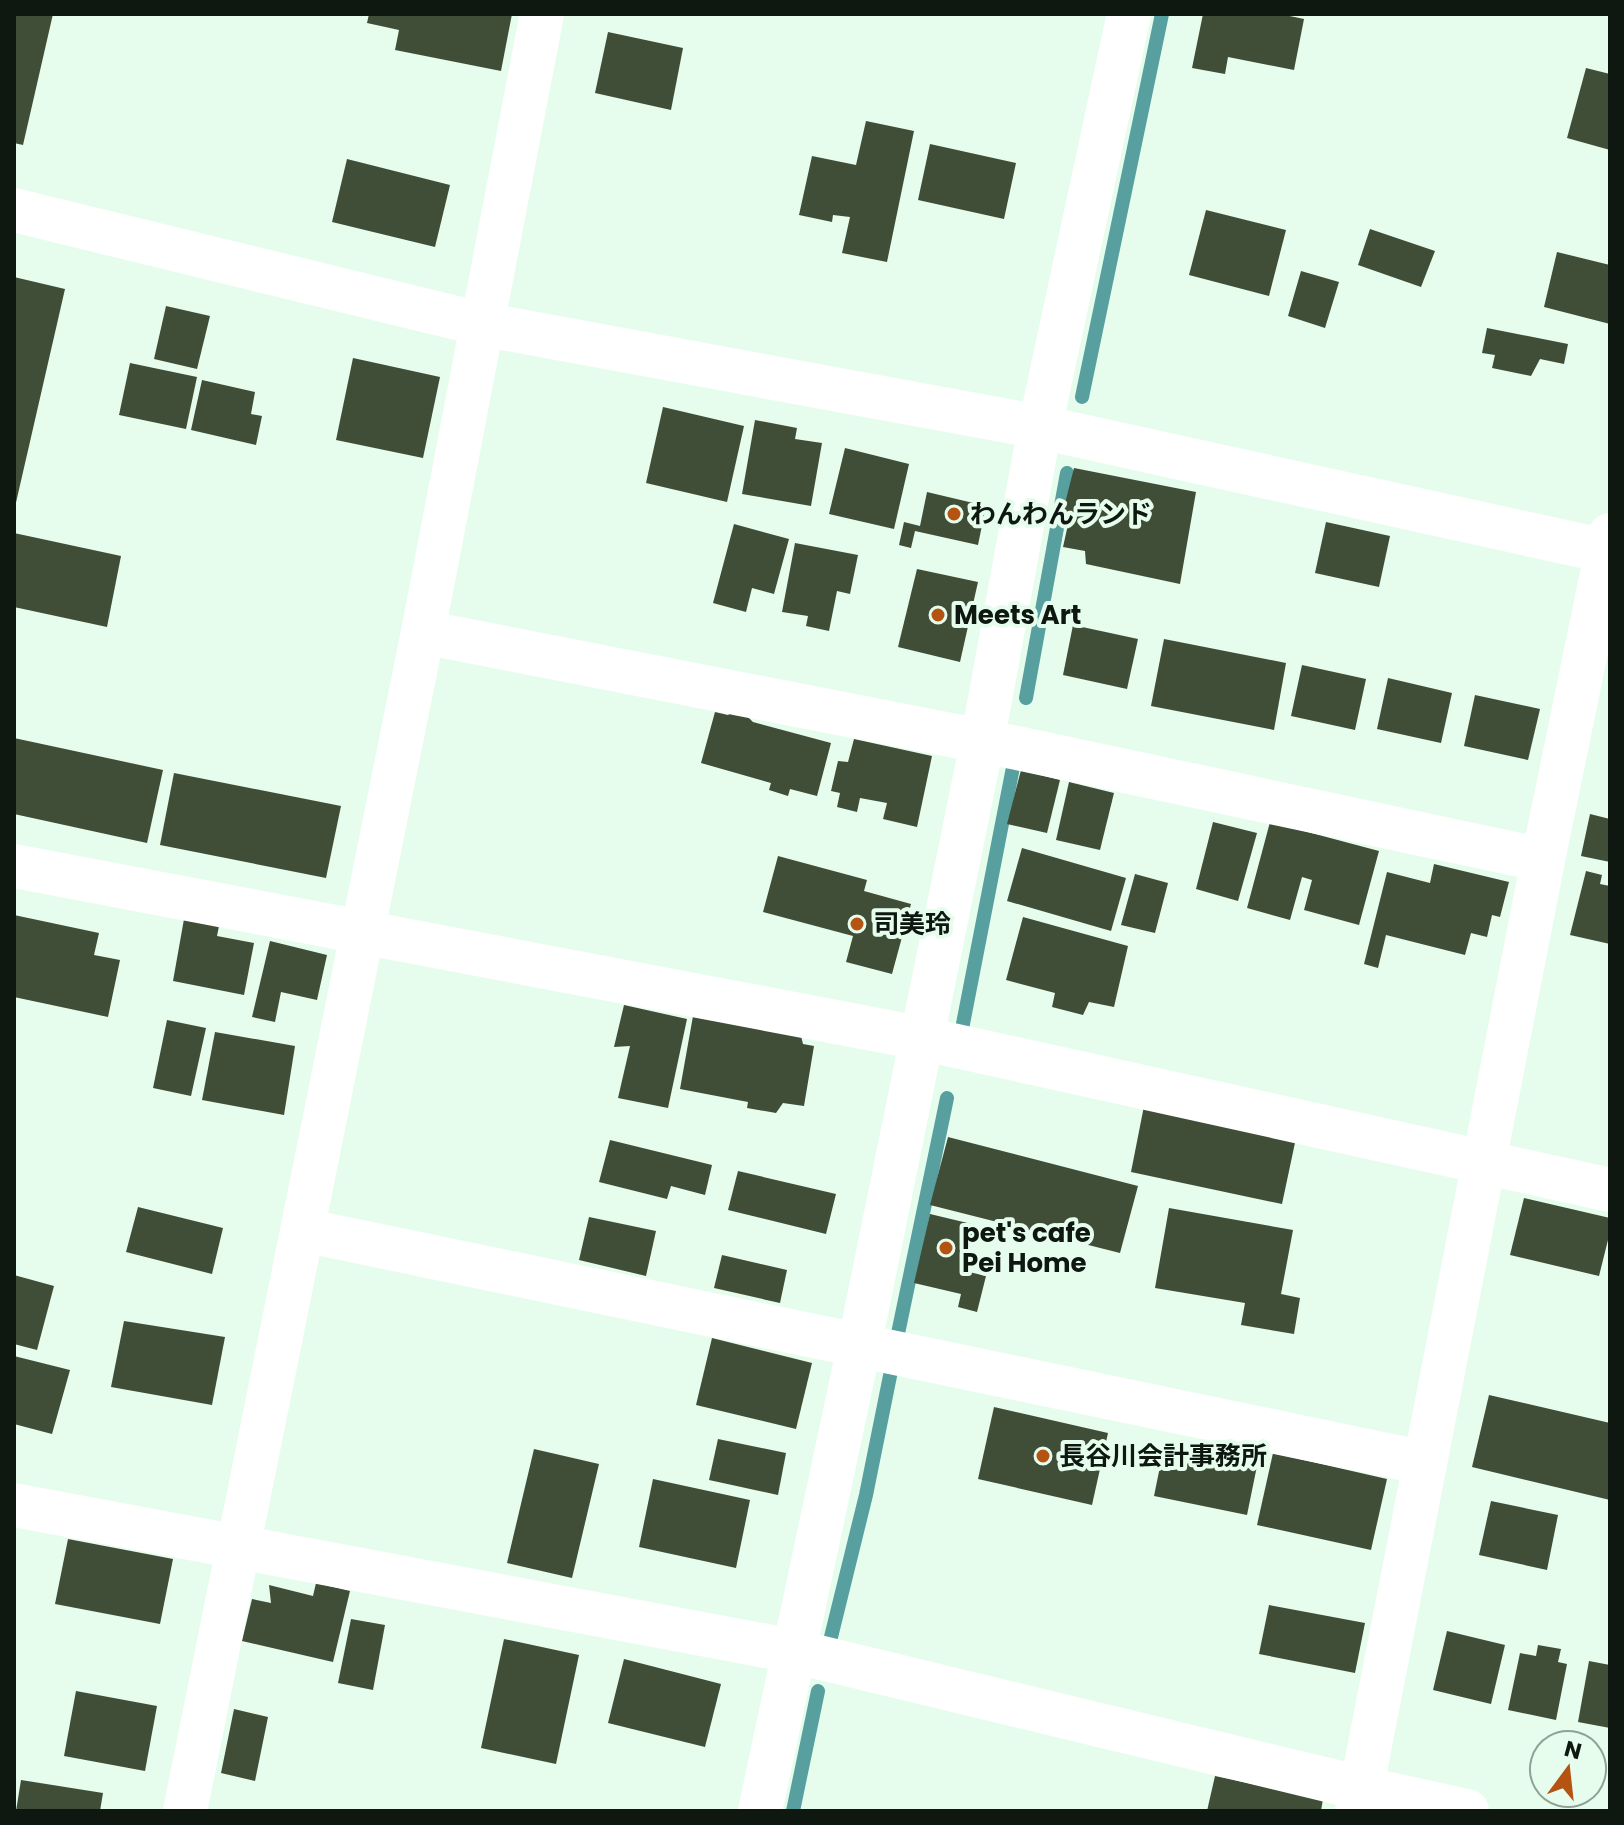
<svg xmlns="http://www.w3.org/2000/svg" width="1624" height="1825" viewBox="0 0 1624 1825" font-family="Poppins,'Noto Sans JP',sans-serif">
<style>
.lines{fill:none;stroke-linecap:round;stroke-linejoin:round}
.stream{stroke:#58a09f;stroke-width:14}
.building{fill:#414e37}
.street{stroke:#fff;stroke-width:44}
.poi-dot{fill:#b45312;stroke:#e6fded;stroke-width:3}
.labels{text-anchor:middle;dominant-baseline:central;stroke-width:8;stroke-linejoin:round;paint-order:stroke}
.poi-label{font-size:26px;font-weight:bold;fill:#0e1811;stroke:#e6fded;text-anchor:start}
</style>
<rect width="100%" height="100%" fill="#e6fded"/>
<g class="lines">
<!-- stream -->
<g class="stream">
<path d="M1082,397L1162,14"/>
<path d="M1026,698L1067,473"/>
<path d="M961,1034L1016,752"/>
<path d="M895,1348L947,1098"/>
<path d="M831,1637L866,1495L892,1366"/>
<path d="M793,1811L818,1691"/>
</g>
</g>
<!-- building -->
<g class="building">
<path d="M14,14H53L23,145L14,143Z"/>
<path d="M369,14H512L501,71L395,50L399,30L367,23Z"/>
<path d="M1203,14H1280L1304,19L1294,70L1228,57L1225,74L1192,68Z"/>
<path d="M608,32L683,48L671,110L595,93Z"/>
<path d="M1586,68L1610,74V150L1567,138Z"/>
<path d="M866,121L914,131L887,262L842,253L850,217L833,215L832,222L799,215L812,156L856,165Z"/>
<path d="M930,144L1016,163L1004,219L918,200Z"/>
<path d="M347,159L450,185L435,247L332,222Z"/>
<path d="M1206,210L1286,230L1269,296L1189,275Z"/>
<path d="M1370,229L1435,251L1421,287L1358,265Z"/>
<path d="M1557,252L1610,265V324L1544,307Z"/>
<path d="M1301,271L1339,282L1325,328L1288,316Z"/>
<path d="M14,277L65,289L15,507H14Z"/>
<path d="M166,306L210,316L197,369L154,359Z"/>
<path d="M1487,328L1568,344L1564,364L1540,359L1531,376L1492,368L1495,355L1482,353Z"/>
<path d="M353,358L440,377L423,458L336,440Z"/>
<path d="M130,363L197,377L186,429L119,415Z"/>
<path d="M202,380L255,392L251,414L262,416L256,445L191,430Z"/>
<path d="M663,407L744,426L727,502L646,483Z"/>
<path d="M755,420L797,428L795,439L822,443L811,506L742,494Z"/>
<path d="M845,448L909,464L894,529L829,514Z"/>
<path d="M1074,468L1196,492L1180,584L1086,564L1085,551L1063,547L1069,520L1061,519Z"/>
<path d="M927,492L986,506L978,545L915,531L911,548L899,545L904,522L920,526Z"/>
<path d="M1326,522L1390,536L1379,587L1315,573Z"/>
<path d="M734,524L789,539L774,594L752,588L746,612L713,603Z"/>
<path d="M14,533L121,556L107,627L14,607Z"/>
<path d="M795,543L858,555L850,594L837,591L829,631L806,626L808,616L782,612Z"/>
<path d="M917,569L978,582L960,662L898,647Z"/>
<path d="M1073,625L1138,639L1127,689L1063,675Z"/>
<path d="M1164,639L1286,663L1274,730L1151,706Z"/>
<path d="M1302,665L1366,679L1355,730L1291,716Z"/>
<path d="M1388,678L1452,693L1441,743L1377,729Z"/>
<path d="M1475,695L1540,709L1528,760L1464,746Z"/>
<path d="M735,710L744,713L753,722L831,743L817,796L790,789L788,796L769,790L771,783L701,763L715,712L728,715Z"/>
<path d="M14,738L163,770L147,843L14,814Z"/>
<path d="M854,739L932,756L917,827L883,819L887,803L860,798L857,812L837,807L840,793L831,791L838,761L848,762Z"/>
<path d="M1021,770L1060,780L1047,833L1007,824Z"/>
<path d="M174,773L341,806L326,878L160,845Z"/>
<path d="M1069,782L1114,793L1100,850L1056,840Z"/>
<path d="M1590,814L1610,819V862L1581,856Z"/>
<path d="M1213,822L1257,833L1238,901L1196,889Z"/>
<path d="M1270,822L1379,851L1359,925L1304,910L1312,880L1302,877L1290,920L1247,908Z"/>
<path d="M1022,848L1126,878L1111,931L1007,901Z"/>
<path d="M778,856L867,880L864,891L911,904L892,974L846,962L853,936L763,912Z"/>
<path d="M1434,864L1509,882L1500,917L1492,915L1487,937L1471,933L1465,955L1386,935L1378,968L1364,964L1387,872L1430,883Z"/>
<path d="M1586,871L1602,875L1600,884L1610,886V944L1570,935Z"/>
<path d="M1135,874L1168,883L1155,933L1121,925Z"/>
<path d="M14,915L99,933L94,955L120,960L108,1017L14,997Z"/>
<path d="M1023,917L1128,946L1114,1007L1089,1002L1083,1015L1052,1007L1055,993L1006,980Z"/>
<path d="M184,919L219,926L217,936L254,943L244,995L173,981Z"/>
<path d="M270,941L327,955L317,1000L281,992L275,1022L252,1017Z"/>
<path d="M624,1005L687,1019L668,1108L618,1098L630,1046L614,1047Z"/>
<path d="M693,1016L801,1036L803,1044L814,1046L804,1106L783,1103L776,1113L747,1108L748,1102L680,1089Z"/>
<path d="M167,1020L206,1028L191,1096L153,1088Z"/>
<path d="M215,1032L295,1046L284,1115L202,1100Z"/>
<path d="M1144,1106L1296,1138L1282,1204L1131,1172Z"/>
<path d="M948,1137L1138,1186L1120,1253L930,1205Z"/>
<path d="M610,1140L712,1165L705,1195L671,1186L667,1199L599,1182Z"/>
<path d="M738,1171L836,1194L826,1234L728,1210Z"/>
<path d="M1524,1198L1610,1218V1232L1599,1276L1510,1255Z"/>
<path d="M138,1207L223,1228L212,1274L126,1252Z"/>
<path d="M1169,1208L1293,1230L1281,1294L1300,1298L1294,1334L1241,1325L1245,1303L1155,1288Z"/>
<path d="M930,1214L976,1225L965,1271L986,1276L977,1312L958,1307L961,1294L914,1283Z"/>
<path d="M589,1217L656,1231L646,1276L579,1260Z"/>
<path d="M722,1255L787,1270L780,1303L714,1288Z"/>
<path d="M14,1275L54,1286L37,1350L14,1344Z"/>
<path d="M124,1321L225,1337L212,1405L111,1387Z"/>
<path d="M712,1338L812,1363L796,1429L696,1405Z"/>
<path d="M14,1356L70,1370L52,1434L14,1424Z"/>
<path d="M1489,1395L1610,1423V1500L1472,1467Z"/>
<path d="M994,1407L1108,1433L1092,1505L978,1479Z"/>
<path d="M718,1439L786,1453L778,1495L709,1480Z"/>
<path d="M1165,1442L1258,1461L1247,1515L1154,1496Z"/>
<path d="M534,1449L599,1464L572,1578L507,1563Z"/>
<path d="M1273,1453L1387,1479L1371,1550L1257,1525Z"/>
<path d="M653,1479L750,1500L736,1568L639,1547Z"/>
<path d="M1491,1501L1558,1515L1547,1570L1479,1555Z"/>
<path d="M68,1539L173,1559L160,1624L55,1604Z"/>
<path d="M316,1583L350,1591L333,1662L242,1641L252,1599L271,1603L269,1585L313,1596Z"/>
<path d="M1269,1605L1365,1623L1355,1673L1259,1654Z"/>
<path d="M351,1619L385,1625L373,1690L338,1683Z"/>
<path d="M1447,1631L1505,1645L1491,1704L1433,1690Z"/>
<path d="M504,1639L579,1655L556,1764L481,1748Z"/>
<path d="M1538,1645L1561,1649L1558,1662L1567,1664L1556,1720L1508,1710L1520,1653L1536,1656Z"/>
<path d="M624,1659L721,1684L705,1747L608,1723Z"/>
<path d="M1589,1661L1610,1665V1728L1578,1722Z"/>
<path d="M76,1691L157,1706L145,1771L64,1756Z"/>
<path d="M234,1709L268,1717L255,1781L221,1773Z"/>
<path d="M1215,1776L1323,1799L1321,1811H1207Z"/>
<path d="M21,1780L103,1793L100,1811H16Z"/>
</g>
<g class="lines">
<!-- street -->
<g class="street">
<path d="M14,210L481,324L1040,427L1610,552"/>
<path d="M423,632L1017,748L1543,860"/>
<path d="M14,866L920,1038L1610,1190"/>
<path d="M303,1230L1425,1463"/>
<path d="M14,1505L793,1651L1361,1788L1467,1811"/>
<path d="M185,1811L423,632L542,14"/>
<path d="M760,1811L859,1347L982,743L1040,427L1129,14"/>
<path d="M1357,1811L1543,860L1610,535"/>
</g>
</g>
<!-- markers -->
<g class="poi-dot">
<circle cx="954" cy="514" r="8"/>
<circle cx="938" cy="615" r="8"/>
<circle cx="857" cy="924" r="8"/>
<circle cx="946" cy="1248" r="8"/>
<circle cx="1043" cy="1456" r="8"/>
</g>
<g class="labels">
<!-- poi labels -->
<g class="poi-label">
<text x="970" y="514">わんわんランド</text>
<text x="954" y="615">Meets Art</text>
<text x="873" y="924">司美玲</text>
<text x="962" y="1233">pet's cafe<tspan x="962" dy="30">Pei Home</tspan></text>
<text x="1059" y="1456">長谷川会計事務所</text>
</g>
</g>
<!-- border -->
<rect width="1624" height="1825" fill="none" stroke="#0e1811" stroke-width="32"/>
<!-- north arrow -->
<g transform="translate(1568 1769) rotate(15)"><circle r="38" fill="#e6fded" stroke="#90a195" stroke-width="2"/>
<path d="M0-6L14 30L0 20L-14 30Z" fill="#b45312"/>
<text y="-12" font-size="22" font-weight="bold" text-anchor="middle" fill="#0e1811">N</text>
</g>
</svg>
